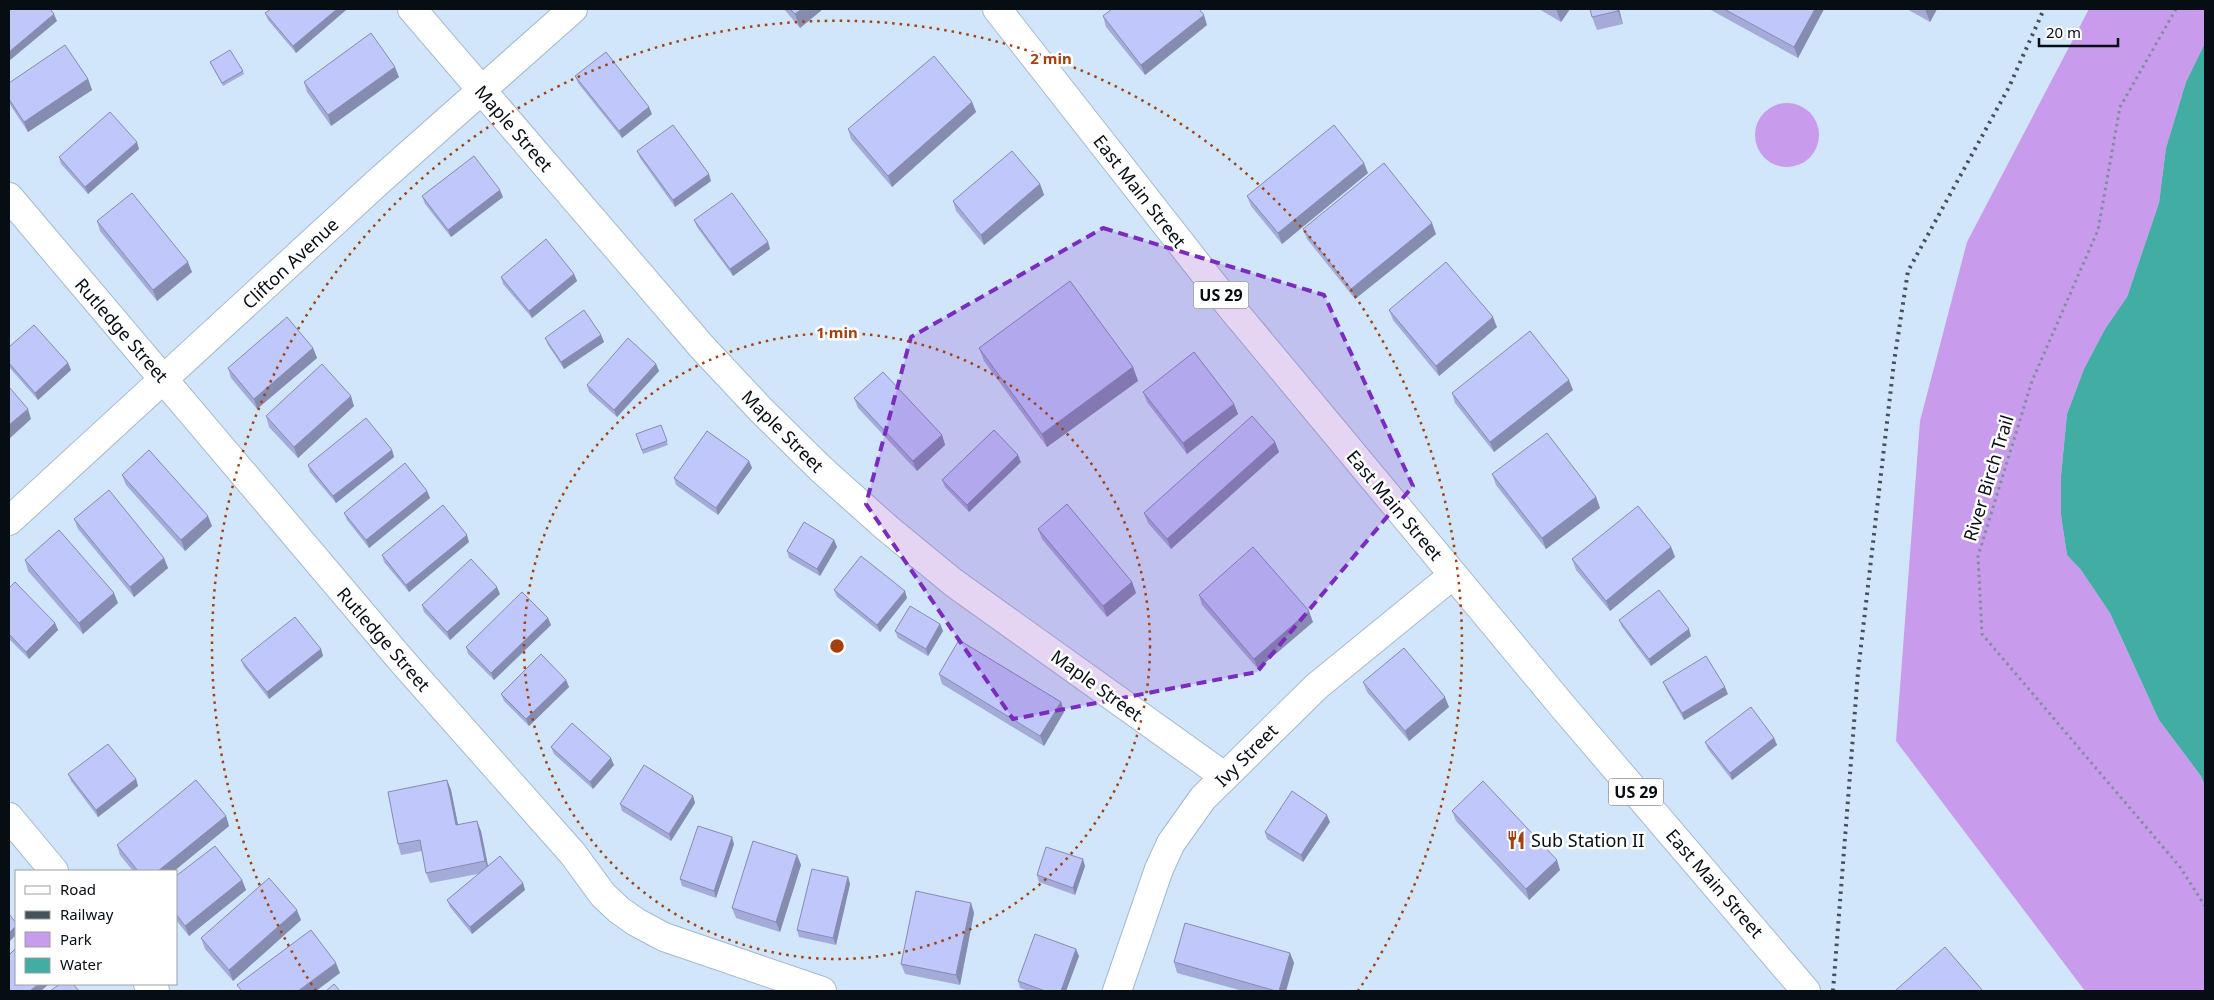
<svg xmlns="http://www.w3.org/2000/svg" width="2214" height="1000" viewBox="0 0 2214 1000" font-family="'Noto Sans',sans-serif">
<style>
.green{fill:#c99bec}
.water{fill:#41ada3}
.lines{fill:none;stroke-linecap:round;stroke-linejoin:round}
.minor-casing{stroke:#a6b9cd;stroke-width:30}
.primary-casing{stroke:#a6b9cd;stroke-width:30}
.path{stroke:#7f8e9d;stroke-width:3;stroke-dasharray:2.5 4;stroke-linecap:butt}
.minor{stroke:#fff;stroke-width:28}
.primary{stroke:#fff;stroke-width:28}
.rail{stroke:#44505a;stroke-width:4;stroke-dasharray:2.5 5;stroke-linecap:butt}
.wall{fill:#a5abd8}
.shaded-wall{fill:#868bb0}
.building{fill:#c0c7fb;stroke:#868bb0}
.marked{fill:#7b2cbf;fill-opacity:0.2;stroke:#7b2cbf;stroke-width:4;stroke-dasharray:10 6;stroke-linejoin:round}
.ring{fill:none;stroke:#a4400e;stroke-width:2.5;stroke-dasharray:2.5 5}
.labels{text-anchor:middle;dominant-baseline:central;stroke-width:5;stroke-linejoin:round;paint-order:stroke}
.shield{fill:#fff;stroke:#51565a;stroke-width:1}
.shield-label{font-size:16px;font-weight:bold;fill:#060d13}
.street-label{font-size:18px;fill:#060d13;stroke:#fff}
.poi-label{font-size:18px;fill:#060d13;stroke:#fff;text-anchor:start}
.centre{fill:#a4400e;stroke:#fff;stroke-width:2.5}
.ring-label{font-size:15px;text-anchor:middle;font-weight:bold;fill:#a4400e;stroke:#fff;stroke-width:5;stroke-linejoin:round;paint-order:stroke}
</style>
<rect width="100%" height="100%" fill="#d1e6fa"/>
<!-- green -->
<g class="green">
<path d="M2089,9H2205V43L2186,82L2166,148L2159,203L2127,297L2105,329L2084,369L2067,414L2061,476V515L2067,555L2081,570L2110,613L2159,720L2201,776L2205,786V991H2085L1896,741L1920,421L1967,242Z"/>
<circle cx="1787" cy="135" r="32"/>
</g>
<!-- water -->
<path class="water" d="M2205,43V786L2201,776L2159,720L2110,613L2081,570L2067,555L2061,515V476L2067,414L2084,369L2105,329L2127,297L2159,203L2166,148L2186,82Z"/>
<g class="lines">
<!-- minor casing -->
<g class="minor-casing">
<g id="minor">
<path d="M412,9L702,347L761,410L822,470L887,528L954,583L1224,776"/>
<path d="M9,197L402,661L573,854L603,895L619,910L636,922L664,937L822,991"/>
<path d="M9,521L379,181L573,9"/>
<path d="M9,817L54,871"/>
<path d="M148,984L155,991"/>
<path d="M1117,991L1159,869L1171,843L1203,798L1317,686L1453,575"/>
</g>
</g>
<!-- primary casing -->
<g class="primary-casing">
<path id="primary" d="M997,9L1230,306L1564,708L1806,991"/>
</g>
<!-- path -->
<path class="path" d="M2176,9L2120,107L2098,230L2032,381L1978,556L1982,634L2180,867L2205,906"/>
<!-- minor -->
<use href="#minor" class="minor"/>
<!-- primary -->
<use href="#primary" class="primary"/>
<!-- rail -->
<path class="rail" d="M1833,991L1858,672L1894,362L1908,271L2009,87L2044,9"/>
</g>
<!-- wall -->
<g class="wall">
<path d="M784,9H823L800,28Z"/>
<path d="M1539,9H1570L1561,22Z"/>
<path d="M1619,9L1623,24L1597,30L1592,17Z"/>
<path d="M1709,9H1824L1798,58Z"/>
<path d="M1907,9H1937L1930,22Z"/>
<path d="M346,10L296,53L268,20L265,13Z"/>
<path d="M1103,16L1207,25L1145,75L1106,27Z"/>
<path d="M210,62L243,71L244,74L223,86Z"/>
<path d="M575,76L652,114L622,138L578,83Z"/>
<path d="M399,77L331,126L307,92L304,82Z"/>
<path d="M88,79L92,90L28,132L9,103V83Z"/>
<path d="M972,102L976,112L892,187L851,139L848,129Z"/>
<path d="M139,149L88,194L61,164L59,157Z"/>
<path d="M637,151L711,181L675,207L640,158Z"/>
<path d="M1368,173L1282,244L1251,206L1247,196Z"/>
<path d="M1040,184L1044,195L984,245L956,211L953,201Z"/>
<path d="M422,196L503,197L451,237L425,204Z"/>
<path d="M694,220L768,242L770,249L733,276L697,227Z"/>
<path d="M97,221L192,272L157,301L100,231Z"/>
<path d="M1303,229L1436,234L1355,299L1307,239Z"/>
<path d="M574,274L577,281L532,318L503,284L501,277Z"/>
<path d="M1389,310L1497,327L1439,376L1393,320Z"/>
<path d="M601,335L604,342L564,369L548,345L545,338Z"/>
<path d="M9,347L68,363L71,370L38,400L9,367Z"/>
<path d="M313,348L317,358L257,409L231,378L228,368Z"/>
<path d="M979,348L1133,367L1138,381L1047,447L984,361Z"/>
<path d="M656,364L659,371L617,417L589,392L587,385Z"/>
<path d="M1573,390L1494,452L1455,403L1452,393Z"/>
<path d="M1143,392L1234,404L1238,414L1187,454L1147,402Z"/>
<path d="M854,398L942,435L945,445L917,471L858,408Z"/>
<path d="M354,406L298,458L269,427L266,416Z"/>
<path d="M661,425L668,445L643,454L636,434Z"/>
<path d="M1275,442L1279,452L1171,549L1148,523L1144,513Z"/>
<path d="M392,450L394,457L336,503L310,472L308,465Z"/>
<path d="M749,461L752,468L718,515L676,485L674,478Z"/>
<path d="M1021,462L969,512L945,487L942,480Z"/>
<path d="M1492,474L1596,497L1600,508L1546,549L1496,485Z"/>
<path d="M122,475L212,526L185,551L126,485Z"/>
<path d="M427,491L430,498L369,548L347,520L344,513Z"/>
<path d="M74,519L164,558L168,568L134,597L78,529Z"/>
<path d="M1038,529L1132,582L1136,593L1107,617L1042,539Z"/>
<path d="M834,540L837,547L820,576L789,558L787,551Z"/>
<path d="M469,542L409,592L384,562L382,555Z"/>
<path d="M1671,547L1675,557L1610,611L1576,570L1572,559Z"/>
<path d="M25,560L118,603L83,634L28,571Z"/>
<path d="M9,588L55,623L58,630L29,659L9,639Z"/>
<path d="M834,590L907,598L880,632L837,597Z"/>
<path d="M500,594L450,640L424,612L422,605Z"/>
<path d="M1199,595L1313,622L1258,669L1202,605Z"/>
<path d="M548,618L551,625L494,680L468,654L466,647Z"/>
<path d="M1619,620L1691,636L1651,666L1622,627Z"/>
<path d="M940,624L943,631L928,656L898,638L895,631Z"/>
<path d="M321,649L323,656L269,699L244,667L241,660Z"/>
<path d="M939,674L1061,702L1064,712L1044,746L942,684Z"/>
<path d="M566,680L569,687L529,726L504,701L501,694Z"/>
<path d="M1363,682L1449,707L1409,741L1367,692Z"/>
<path d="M1663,682L1728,694L1684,720L1666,689Z"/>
<path d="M1774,738L1777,745L1732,780L1708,749L1705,742Z"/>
<path d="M551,747L614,765L593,789L554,754Z"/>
<path d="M68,774L136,779L138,786L98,817L71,781Z"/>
<path d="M447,780L451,790L458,825L481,831L488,865L523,883L525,890L472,934L450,907L447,900L478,874L430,883L426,873L422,851L401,855L398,844Z"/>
<path d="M693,796L695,803L671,841L622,811L620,804Z"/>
<path d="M1452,811L1560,870L1529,900L1456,821Z"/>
<path d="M226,816L229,826L174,871H133L120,855L117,845Z"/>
<path d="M1330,822L1303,862L1267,839L1265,832Z"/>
<path d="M734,844L716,898L682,886L680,879Z"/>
<path d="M797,855L801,865L780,932L736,918L732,908Z"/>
<path d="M1085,866L1075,895L1039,882L1037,875Z"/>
<path d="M176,876L242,880L246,890L189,936L176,920Z"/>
<path d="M848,877L850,884L836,945L799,937L797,930Z"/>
<path d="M971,903L974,913L960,985L905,974L901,964Z"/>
<path d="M301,920L233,981L205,949L201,938Z"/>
<path d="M1290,953L1294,963L1286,991H1243L1177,973L1174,962Z"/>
<path d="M1079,956L1066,991H1029L1020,988L1018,981Z"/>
</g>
<!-- shaded-wall -->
<g class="shaded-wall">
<path d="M337,9H345L346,10L296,53L293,46Z"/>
<path d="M802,9H823L800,28L795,14Z"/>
<path d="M1556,9H1570L1561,22Z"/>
<path d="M1617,9H1619L1623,24Z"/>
<path d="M1815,9H1824L1798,58L1794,47Z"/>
<path d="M1925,9H1937L1930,22Z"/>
<path d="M54,14L57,21L9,61V52Z"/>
<path d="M1204,15L1207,25L1145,75L1141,65Z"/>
<path d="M395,67L399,77L331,126L328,115Z"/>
<path d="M88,79L92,90L28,132L24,122Z"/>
<path d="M972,102L976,112L892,187L888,176Z"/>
<path d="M649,107L652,114L622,138L619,131Z"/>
<path d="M137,142L139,149L88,194L85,187Z"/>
<path d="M1364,163L1368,173L1282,244L1278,233Z"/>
<path d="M709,174L711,181L675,207L673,200Z"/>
<path d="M1040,184L1044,195L984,245L981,235Z"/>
<path d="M500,190L503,197L451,237L448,230Z"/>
<path d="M1432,223L1436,234L1355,299L1351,289Z"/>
<path d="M768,242L770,249L733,276L730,269Z"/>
<path d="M188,262L192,272L157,301L153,290Z"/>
<path d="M574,274L577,281L532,318L529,311Z"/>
<path d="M1493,317L1497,327L1439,376L1436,366Z"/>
<path d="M601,335L604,342L564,369L561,362Z"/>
<path d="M313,348L317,358L257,409L254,399Z"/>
<path d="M68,363L71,370L38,400L35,393Z"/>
<path d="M656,364L659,371L617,417L614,410Z"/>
<path d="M1133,367L1138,381L1047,447L1042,434Z"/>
<path d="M1569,380L1573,390L1494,452L1490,442Z"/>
<path d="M351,396L354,406L298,458L294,447Z"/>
<path d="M1234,404L1238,414L1187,454L1183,443Z"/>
<path d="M28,409L31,419L9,439V425Z"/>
<path d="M942,435L945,445L917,471L913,461Z"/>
<path d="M1275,442L1279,452L1171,549L1167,539Z"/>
<path d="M392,450L394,457L336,503L333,496Z"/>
<path d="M1018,455L1021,462L969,512L967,505Z"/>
<path d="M749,461L752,468L718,515L716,508Z"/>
<path d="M427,491L430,498L369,548L366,540Z"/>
<path d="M1596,497L1600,508L1546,549L1542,538Z"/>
<path d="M208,516L212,526L185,551L181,540Z"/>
<path d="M467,535L469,542L409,592L406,585Z"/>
<path d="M834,540L837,547L820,576L817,569Z"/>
<path d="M1671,547L1675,557L1610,611L1606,601Z"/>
<path d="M164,558L168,568L134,597L130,587Z"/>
<path d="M1132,582L1136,593L1107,617L1103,606Z"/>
<path d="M497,587L500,594L450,640L447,632Z"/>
<path d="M905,591L907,598L880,632L877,625Z"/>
<path d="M114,593L118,603L83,634L79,623Z"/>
<path d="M1309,611L1313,622L1258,669L1254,659Z"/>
<path d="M548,618L551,625L494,680L491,673Z"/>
<path d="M55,623L58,630L29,659L26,652Z"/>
<path d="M940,624L943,631L928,656L926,649Z"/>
<path d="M1689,629L1691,636L1651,666L1649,659Z"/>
<path d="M321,649L323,656L269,699L267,692Z"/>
<path d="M566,680L569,687L529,726L526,719Z"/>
<path d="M1725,687L1728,694L1684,720L1682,713Z"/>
<path d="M1445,697L1449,707L1409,741L1405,731Z"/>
<path d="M1061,702L1064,712L1044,746L1040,736Z"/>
<path d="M1774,738L1777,745L1732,780L1730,773Z"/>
<path d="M611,758L614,765L593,789L590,782Z"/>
<path d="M136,779L138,786L98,817L96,810Z"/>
<path d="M447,780L451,790L460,835L456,825Z"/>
<path d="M693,796L695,803L671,841L669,834Z"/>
<path d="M1327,815L1330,822L1303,862L1301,855Z"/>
<path d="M226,816L229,826L174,871H158Z"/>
<path d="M477,821L481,831L489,872L485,861Z"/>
<path d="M732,837L734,844L716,898L714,891Z"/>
<path d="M797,855L801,865L780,932L776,922Z"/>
<path d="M1083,859L1085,866L1075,895L1073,888Z"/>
<path d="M1557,860L1560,870L1529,900L1526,889Z"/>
<path d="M848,877L850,884L836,945L833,938Z"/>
<path d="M242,880L246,890L189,936L185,926Z"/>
<path d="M523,883L525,890L472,934L470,927Z"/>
<path d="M971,903L974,913L960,985L956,975Z"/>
<path d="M297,910L301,920L233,981L229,970Z"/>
<path d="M16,926V935L9,942V933Z"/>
<path d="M1076,949L1079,956L1066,991H1061Z"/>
<path d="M1290,953L1294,963L1286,991H1279Z"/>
<path d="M336,963L340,973L316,991H298Z"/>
<path d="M38,984H49L41,991H30Z"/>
</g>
<!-- building -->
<g class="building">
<path d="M9,9H50L54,14L9,52Z"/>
<path d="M271,9H337L293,46L265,13Z"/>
<path d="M790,9H802L795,14Z"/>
<path d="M1112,9H1199L1204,15L1141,65L1103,16Z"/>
<path d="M1590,9H1617L1618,11L1592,17Z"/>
<path d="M1724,9H1815L1794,47Z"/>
<path d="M371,33L395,67L328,115L304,82Z"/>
<path d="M65,45L88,79L24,122L9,99V83Z"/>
<path d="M230,50L243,71L222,83L210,62Z"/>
<path d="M606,52L649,107L619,131L575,76Z"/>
<path d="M934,56L972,102L888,176L848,129Z"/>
<path d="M110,112L137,142L85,187L59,157Z"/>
<path d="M673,125L709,174L673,200L637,151Z"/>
<path d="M1334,125L1364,163L1278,233L1247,196Z"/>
<path d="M1012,151L1040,184L981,235L953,201Z"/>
<path d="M474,156L500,190L448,230L422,196Z"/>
<path d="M1384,163L1432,223L1351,289L1303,229Z"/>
<path d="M132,193L188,262L153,290L97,221Z"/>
<path d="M732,193L768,242L730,269L694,220Z"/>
<path d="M546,239L574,274L529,311L501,277Z"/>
<path d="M1446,262L1493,317L1436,366L1389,310Z"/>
<path d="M1070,281L1133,367L1042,434L979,348Z"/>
<path d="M584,310L601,335L561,362L545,338Z"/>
<path d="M287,317L313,348L254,399L228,368Z"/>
<path d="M34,325L68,363L35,393L9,363V347Z"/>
<path d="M1530,331L1569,380L1490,442L1452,393Z"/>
<path d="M628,338L656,364L614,410L587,385Z"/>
<path d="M1194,352L1234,404L1183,443L1143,392Z"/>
<path d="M322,364L351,396L294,447L266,416Z"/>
<path d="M883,372L942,435L913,461L854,398Z"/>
<path d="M9,387L28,409L9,425Z"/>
<path d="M1252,416L1275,442L1167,539L1144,513Z"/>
<path d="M366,418L392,450L333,496L308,465Z"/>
<path d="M661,425L667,441L642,450L636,434Z"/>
<path d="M994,430L1018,455L967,505L942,480Z"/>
<path d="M707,431L749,461L716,508L674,478Z"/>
<path d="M1547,433L1596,497L1542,538L1492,474Z"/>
<path d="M149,450L208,516L181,540L122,475Z"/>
<path d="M405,463L427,491L366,540L344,513Z"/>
<path d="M109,490L164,558L130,587L74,519Z"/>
<path d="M1067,504L1132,582L1103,606L1038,529Z"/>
<path d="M443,505L467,535L406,585L382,555Z"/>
<path d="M1638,506L1671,547L1606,601L1572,559Z"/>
<path d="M804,522L834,540L817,569L787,551Z"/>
<path d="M59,530L114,593L79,623L25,560Z"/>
<path d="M1253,547L1309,611L1254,659L1199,595Z"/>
<path d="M861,556L905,591L877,625L834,590Z"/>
<path d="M471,559L497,587L447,632L422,605Z"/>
<path d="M15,582L55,623L26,652L9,634V588Z"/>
<path d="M1659,590L1689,629L1649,659L1619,620Z"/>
<path d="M522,592L548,618L491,673L466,647Z"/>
<path d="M910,606L940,624L926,649L895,631Z"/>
<path d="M295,617L321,649L267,692L241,660Z"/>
<path d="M959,640L1061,702L1040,736L939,674Z"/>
<path d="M1404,648L1445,697L1405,731L1363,682Z"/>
<path d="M541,654L566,680L526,719L501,694Z"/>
<path d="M1706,656L1725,687L1682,713L1663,682Z"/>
<path d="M1751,707L1774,738L1730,773L1705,742Z"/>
<path d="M572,723L611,758L590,782L551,747Z"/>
<path d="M108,744L136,779L96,810L68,774Z"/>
<path d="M644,765L693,796L669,834L620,804Z"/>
<path d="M196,780L226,816L158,871H138L117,845Z"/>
<path d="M447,780L456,825L477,821L485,861L426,873L420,840L398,844L388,792Z"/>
<path d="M1483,781L1557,860L1526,889L1452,811Z"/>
<path d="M1292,791L1327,815L1301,855L1265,832Z"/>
<path d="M698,826L732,837L714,891L680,879Z"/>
<path d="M753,841L797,855L776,922L732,908Z"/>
<path d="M215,846L242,880L185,926L176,914V876Z"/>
<path d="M1046,847L1083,859L1073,888L1037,875Z"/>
<path d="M500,856L523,883L470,927L447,900Z"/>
<path d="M812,869L848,877L833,938L797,930Z"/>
<path d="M269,878L297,910L229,970L201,938Z"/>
<path d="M916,891L971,903L956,975L901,964Z"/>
<path d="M9,914L16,923V926L9,933Z"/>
<path d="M1185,923L1290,953L1279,991H1276L1174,962Z"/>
<path d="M311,930L336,963L298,991H242L237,985Z"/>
<path d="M1035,934L1076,949L1061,991H1045L1018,981Z"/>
<path d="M1945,947L1983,991H1896V990Z"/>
<path d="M16,948V984H38L30,991H9V955Z"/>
<path d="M60,984H73L79,991H50Z"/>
<path d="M334,984L340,991H326Z"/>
</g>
<!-- marked area -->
<path class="marked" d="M1103,228L1324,295L1413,486L1257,672L1013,719L866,504L911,337Z"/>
<!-- distance rings -->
<g class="ring">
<circle cx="837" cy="646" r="313"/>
<path d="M316 991A625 625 0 1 1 1358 991"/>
</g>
<!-- icons -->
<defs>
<g id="restaurant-bare" transform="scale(1.5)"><path d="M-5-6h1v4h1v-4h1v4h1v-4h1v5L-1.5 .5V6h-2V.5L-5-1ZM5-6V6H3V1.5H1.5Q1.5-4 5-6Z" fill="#a4400e" stroke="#fff" stroke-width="2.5" paint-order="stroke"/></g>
</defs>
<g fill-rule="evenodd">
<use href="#restaurant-bare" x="1516" y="840"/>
</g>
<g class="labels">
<!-- shield labels -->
<g class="shield">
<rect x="1193.5" y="281.5" width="55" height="27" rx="4"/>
<rect x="1608.5" y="778.5" width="55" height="27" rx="4"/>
</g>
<g class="shield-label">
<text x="1221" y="295">US 29</text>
<text x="1636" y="792">US 29</text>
</g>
<!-- street labels -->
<g class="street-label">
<text transform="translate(514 128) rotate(49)">Maple Street</text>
<text transform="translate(1140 191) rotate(52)">East Main Street</text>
<text transform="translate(290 263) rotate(-43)">Clifton Avenue</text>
<text transform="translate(122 330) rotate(49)">Rutledge Street</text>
<text transform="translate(783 431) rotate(45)">Maple Street</text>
<text transform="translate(1988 478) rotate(-73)">River Birch Trail</text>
<text transform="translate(1395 505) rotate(50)">East Main Street</text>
<text transform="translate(384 639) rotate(49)">Rutledge Street</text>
<text transform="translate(1097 685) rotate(36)">Maple Street</text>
<text transform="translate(1246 755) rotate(-45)">Ivy Street</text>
<text transform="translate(1715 883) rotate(49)">East Main Street</text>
</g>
<!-- poi labels -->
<g class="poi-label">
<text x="1531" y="840">Sub Station II</text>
</g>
</g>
<circle cx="837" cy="646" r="8" class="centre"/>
<g class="ring-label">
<text x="1051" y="64">2 min</text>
<text x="837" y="338">1 min</text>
</g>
<!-- border -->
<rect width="2214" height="1000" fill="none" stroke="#060d13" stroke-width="20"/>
<!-- legend -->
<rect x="15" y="870" width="162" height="115" fill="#ffffff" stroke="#9b9ea1"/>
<rect x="25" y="886" width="25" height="8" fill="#ffffff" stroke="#9b9ea1"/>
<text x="60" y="895" font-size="15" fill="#060d13">Road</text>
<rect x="25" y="911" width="25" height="8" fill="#44505a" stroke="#9b9ea1"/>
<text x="60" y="920" font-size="15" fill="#060d13">Railway</text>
<rect x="25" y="932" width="25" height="15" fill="#c99bec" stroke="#9b9ea1"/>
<text x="60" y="945" font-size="15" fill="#060d13">Park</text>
<rect x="25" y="958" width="25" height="15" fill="#41ada3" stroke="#9b9ea1"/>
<text x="60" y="970" font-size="15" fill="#060d13">Water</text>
<!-- scale -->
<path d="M2039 38v8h79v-8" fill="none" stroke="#060d13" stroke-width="2.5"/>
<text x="2046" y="38" font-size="15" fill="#060d13" stroke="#ffffff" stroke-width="4" paint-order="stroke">20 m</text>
</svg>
